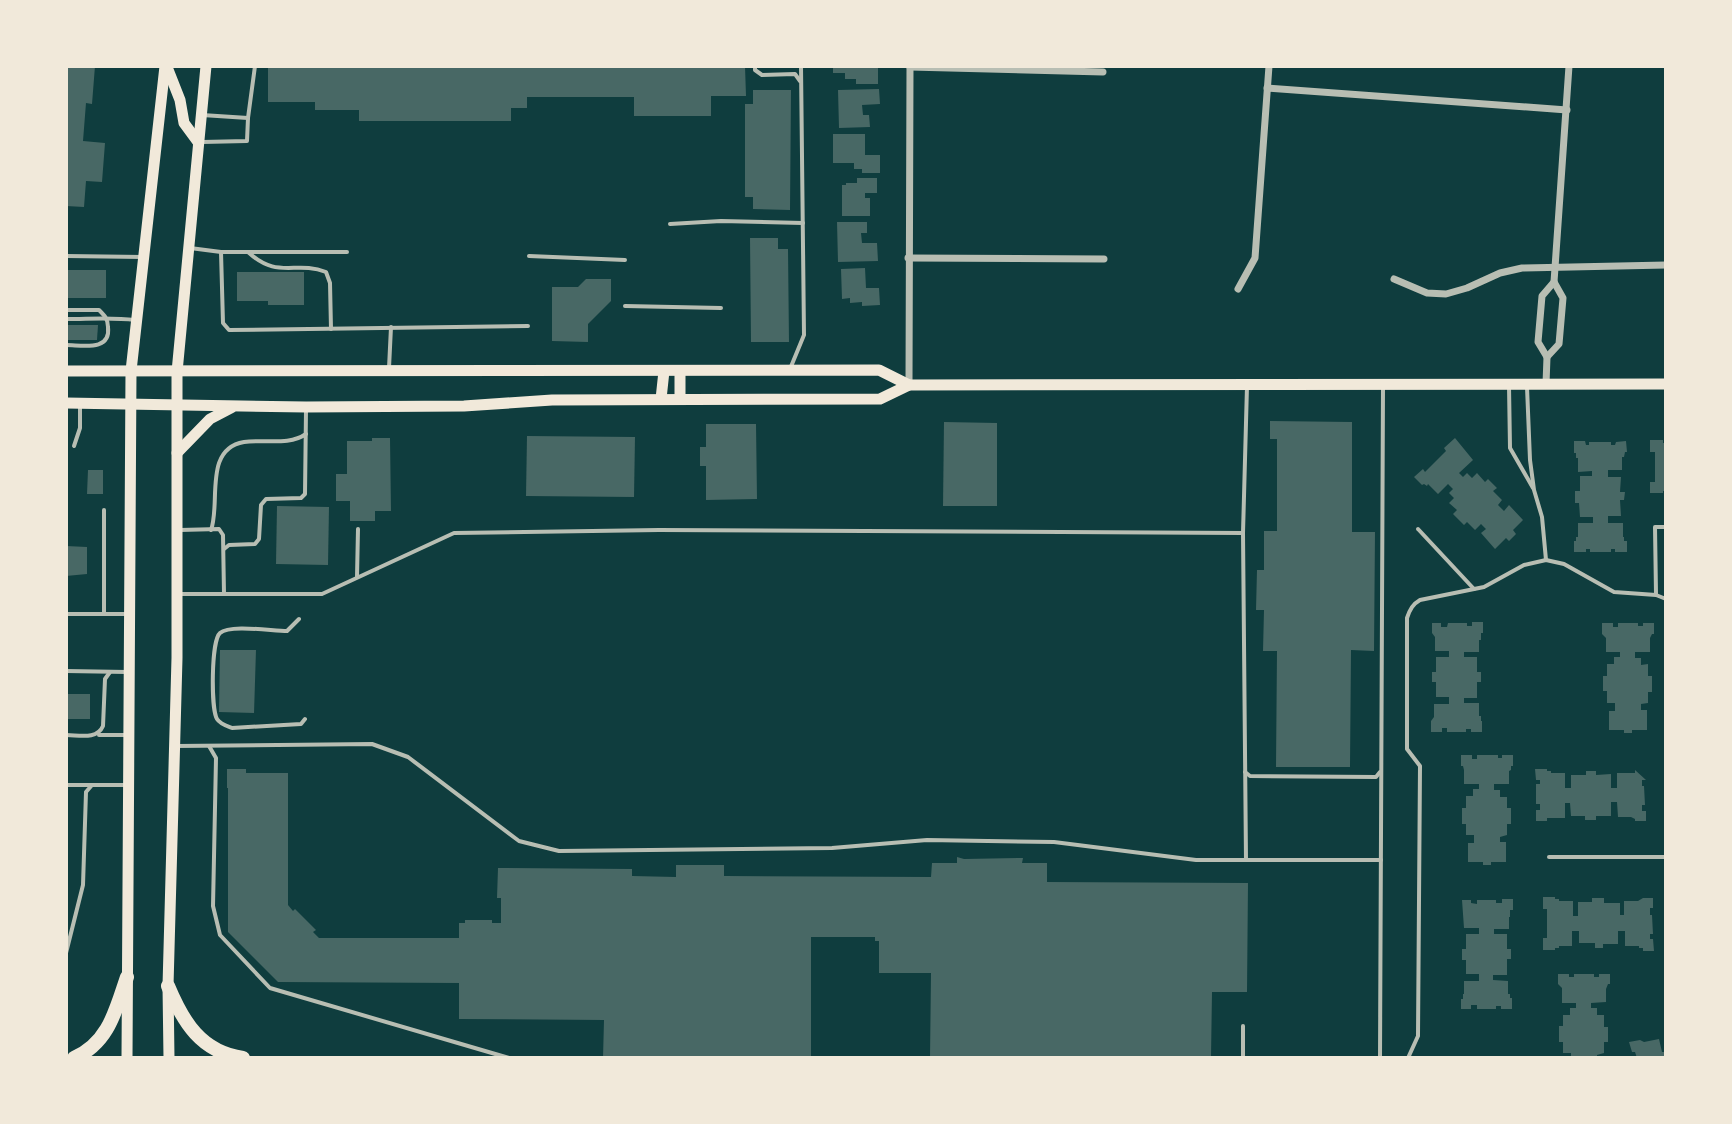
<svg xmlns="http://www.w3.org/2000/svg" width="1732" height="1124" viewBox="0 0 1732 1124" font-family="'Exo 2',sans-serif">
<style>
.building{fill:#486865}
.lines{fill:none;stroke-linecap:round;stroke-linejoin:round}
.service{stroke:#b8beb3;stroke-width:4}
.minor{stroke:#b8beb3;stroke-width:7}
.primary{stroke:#f1e9da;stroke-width:11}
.motorway{stroke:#f1e9da;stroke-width:14}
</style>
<rect width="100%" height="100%" fill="#0f3d3e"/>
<!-- building -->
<g class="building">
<path d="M66,66H95L92,104L86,103L83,141L105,143L102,182L86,181L84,207L66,206Z"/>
<path d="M268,66H745L746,96H711V116H634V97H527V108H511V121H359V110H315V102H268Z"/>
<path d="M833,66L878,67V84H856V79H845V73H833Z"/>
<path d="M879,89L880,104L862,105L863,115H869L870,127L839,128L838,90Z"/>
<path d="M753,90H791L790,210L753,209V197H745V104H753Z"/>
<path d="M833,134H865V155H880V173H862V169H854V163H833Z"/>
<path d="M857,178H877V193H865V198H870V216H842V185H846V183H857Z"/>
<path d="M837,222H867V233H861L862,243H877L878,261L838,262Z"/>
<path d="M750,238H778V249H788L789,342H751Z"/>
<path d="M865,268L866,288H879L880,305L862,306V302L850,303V298L842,299L841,269Z"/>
<rect x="66" y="270" width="40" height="28"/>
<path d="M237,272H304V305H268V301H237Z"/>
<path d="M586,279H611V301L588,324V342L552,341V287H578Z"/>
<path d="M66,325H98L97,340H66Z"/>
<path d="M1270,421L1352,422V532H1375L1374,651L1351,650L1350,767H1276L1277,651H1263L1264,610H1256L1257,570H1264V531H1277V439H1270Z"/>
<path d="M944,422L997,423V506H943Z"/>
<path d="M706,424H756L757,499L706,500V466H700V447H706Z"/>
<path d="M527,436L635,437L634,497L526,496Z"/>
<path d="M372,438H390L391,511H375V521H350V501H336V474H347V441H372Z"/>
<path d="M1455,438L1473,460L1459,473L1463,477L1467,473L1472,478L1477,473L1485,482L1488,479L1497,488L1493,491L1502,500L1498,505L1504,511L1509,505L1523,520L1513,530L1516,534L1509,541L1506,538L1495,549L1481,533L1486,529L1481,524L1475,530L1467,522L1464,525L1453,514L1457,510L1449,503L1454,498L1449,493L1453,489L1448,484L1438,494L1428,484L1427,486L1424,484L1422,485L1414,477L1423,469L1425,472L1446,451L1444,448Z"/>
<path d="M1650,440H1663V443H1666V491H1663V493H1650V482H1655V452H1650Z"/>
<path d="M1574,441H1585L1586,445H1589V442H1611V445H1615L1616,442L1626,441L1627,452H1625L1624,457H1622V470H1608V477H1621L1620,492H1625L1624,500H1620L1621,516H1608V523H1623V537H1624V541H1627V552H1615V549H1611V552H1590V549H1586V552H1574V541H1576V537H1578V523H1593V517H1580L1579,503H1575V491H1580V476H1592V471L1578,472V458H1576V453H1574Z"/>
<path d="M88,470H103V494H87Z"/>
<path d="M277,506L329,507L328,565L276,564Z"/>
<path d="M66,546L87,547V574L66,576Z"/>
<path d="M1472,622H1483V633H1481V640H1479V652H1464V657H1477V672H1481V682H1477V698H1464V703H1479V716H1481V721H1482V732H1471V729H1466V732H1447V728H1442V732H1431V721L1434,717V704H1449V697H1436V682H1432V672H1436V657H1449V651H1435V637L1432,633V623H1441V627H1447L1448,623H1467V626H1472Z"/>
<path d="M1602,623H1613V627H1618V623H1638V626H1643V623H1654V634H1652L1650,638V652H1635V658H1641V665L1648,664V676H1652V692H1648V703L1641,704V710H1647V730H1632V733H1624V730H1609V711H1615V703H1607V691H1603V676H1607V664H1614V657H1620V652H1606V638L1602,634Z"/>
<path d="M220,650H256L254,713L219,712Z"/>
<rect x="66" y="694" width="24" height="25"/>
<path d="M1461,755H1472V759H1477V755H1498V758H1502V755H1513V766H1511V770L1509,771V784H1494V790H1500V797H1507V808H1511V824H1507V835L1500,837V842H1506V862H1491V865H1483V862H1468V843H1474V835H1466V824H1462V808H1466V796H1473V789H1479V784H1464V770L1463,766H1461Z"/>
<path d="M227,769H246V773H288V905L293,911L295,909L316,930L313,932L319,938H459V923H465V920H492V923H501V898H497L498,868L632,869V876L676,877V865H724V876L931,877L932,863H957V857L964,859L1023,858L1022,863H1047V882L1248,883L1247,992H1212L1211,1058H930L931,973H879V941H875V937H811V1058H603L604,1020L459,1019V983L278,982L228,932V788H227Z"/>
<path d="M1535,769H1547V771H1551V773H1565V788H1571V775H1586V771H1596V775L1611,774V788H1617V773H1635V770L1646,780H1642V786H1644L1645,805H1642V811H1646V821H1635V819L1631,817H1618L1617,802H1611V816H1596V820H1585V816H1571L1570,803H1565V818H1547V821H1536V810H1540V804H1536V784H1540V780H1536Z"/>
<path d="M1543,897H1555V899H1559V901H1573V916H1578V902H1592V898H1604V903H1620V915H1624V901H1638L1643,898H1653V908H1650V915H1652L1653,934H1650V939H1653L1654,951H1643V948H1639V946H1625V931H1618V944H1603V948H1595V943H1579V931H1572V946H1559V948H1555V950H1543V938H1547V909H1543Z"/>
<path d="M1502,899H1513V910H1510V917H1509V929H1494V934H1507V949H1511V959H1507V975H1493V980L1508,981V994H1510V998H1512V1009H1501V1006H1496V1009H1477V1005H1471V1009H1461V999H1463V994H1464V981H1479V974H1466V960H1462V949H1466V934H1479V928H1464L1462,900H1471V903L1477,904V900H1496V903H1502Z"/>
<path d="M1558,974H1569V977H1574V974H1594V977H1599V974H1610V984H1608L1606,989V1002L1591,1003V1008H1597V1015H1604V1027H1608V1042H1604V1053L1597,1055V1058H1571V1053H1563V1042H1559V1026H1563V1015H1570V1008H1576V1003H1562V988L1558,984Z"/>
<path d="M1659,1039L1662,1052H1666V1058H1637L1635,1052H1632L1629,1042L1640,1040L1644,1042Z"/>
</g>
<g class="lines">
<!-- service -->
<g class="service">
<path d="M755,66V70L762,75L795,74L800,81"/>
<path d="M202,115L248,118"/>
<path d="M202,142L247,141L248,118L255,66"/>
<path d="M670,224L721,221L803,223"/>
<path d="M190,248L221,252H347"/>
<path d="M221,252L223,323L229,330L528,326"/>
<path d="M248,252C278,280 295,260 326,272L330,283L331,329"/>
<path d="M66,256L143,257"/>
<path d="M529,256L625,260"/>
<path d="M625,306L721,308"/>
<path d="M66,310H99C105,316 108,319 108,327C111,352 82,345 66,345"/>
<path d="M66,319C89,319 112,317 135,320"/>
<path d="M389,368L391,327"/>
<path d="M790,369L804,335L801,66"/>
<path d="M1509,386L1510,448L1533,488"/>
<path d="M1527,387L1530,460L1534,490L1542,517L1546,560"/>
<path d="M74,446L80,428V406"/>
<path d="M104,510V614"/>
<path d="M1418,529L1474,589"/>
<path d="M180,530L219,529L223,535L224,594"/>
<path d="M211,530C221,503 203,449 244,442C264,439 289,446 306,434"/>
<path d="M224,549L229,545L255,544L259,539L261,505L266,499L301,498L305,494L306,410"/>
<path d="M357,577L358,529"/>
<path d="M179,594H322L454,533L659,530L1243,533"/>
<path d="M1656,594L1655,527H1666"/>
<path d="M66,614H127"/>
<path d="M299,619L287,631C272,631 230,624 220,633C211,641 211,709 217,719C220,724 227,726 232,728L301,724L305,719"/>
<path d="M66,671L127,672"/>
<path d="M66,735C79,735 97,740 103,726L105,679L110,672"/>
<path d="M99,735H126"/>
<path d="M176,746L372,744L408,757L519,841L559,851L832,848L927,840L1054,842L1196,860H1381"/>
<path d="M209,746L216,758L213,906L220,935L270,988L509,1058"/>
<path d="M1245,772L1250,776L1376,777L1380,772"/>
<path d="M66,785H92"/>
<path d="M1549,857H1666"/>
<path d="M1246,860L1243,533L1247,386"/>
<path d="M66,953L83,885L86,792L92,785H126"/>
<path d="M1243,1026V1058"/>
<path d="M1380,1058L1383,387"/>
<path d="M1408,1058L1418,1036L1420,766L1407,749V618C1410,609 1413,604 1420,600L1484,587L1524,565L1546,560L1564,564L1614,592L1656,595L1666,599"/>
</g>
<!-- minor -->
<g class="minor">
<path d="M910,67L1103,72"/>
<path d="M1267,88L1567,110"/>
<path d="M908,258L1104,259"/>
<path d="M1394,279L1427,293L1446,294L1467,288L1500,273L1522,268L1666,265"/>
<path d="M1238,289L1255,258L1269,66"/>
<path d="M1547,357L1559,344L1563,298L1554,282L1569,66"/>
<path d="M1546,384L1547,357L1538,342L1542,296L1554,282"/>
<path d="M909,385L910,66"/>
</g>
<!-- primary -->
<g class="primary">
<path d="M167,67L180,100L184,123L198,142"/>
<path d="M66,371L879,370L909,385"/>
<path d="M661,399L664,371"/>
<path d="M680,399V371"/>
<path d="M66,403L306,407L464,406L552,400L880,399L909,385L1666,384"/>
<path d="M177,453L210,419L231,408"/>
<path d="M127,1058L131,371L165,66"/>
<path d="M169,1058L168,986L177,658V372L206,66"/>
</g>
<!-- motorway -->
<g class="motorway">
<path d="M168,986C183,1022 201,1052 243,1058"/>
<path d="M74,1058C109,1043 116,1009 127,977"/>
</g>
</g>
<!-- border -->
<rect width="1732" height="1124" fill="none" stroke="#f1e9da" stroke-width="136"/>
</svg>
